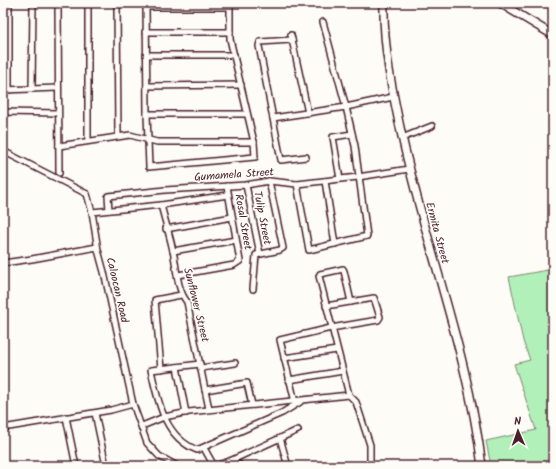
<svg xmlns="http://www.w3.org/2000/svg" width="556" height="469" viewBox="0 0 556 469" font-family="Kalam,sans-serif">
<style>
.green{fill:#b1f0b8;stroke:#7e8872}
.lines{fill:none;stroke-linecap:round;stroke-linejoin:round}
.minor-casing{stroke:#4a1f2b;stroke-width:8}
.major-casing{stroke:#4a1f2b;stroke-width:10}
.minor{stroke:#fdfcf7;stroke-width:5}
.major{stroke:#fdfcf7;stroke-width:7}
.labels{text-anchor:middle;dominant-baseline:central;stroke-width:3.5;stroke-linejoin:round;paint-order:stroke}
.street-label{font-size:11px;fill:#4a1f2b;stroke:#fdfcf7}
</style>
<rect width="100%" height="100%" fill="#fdfcf7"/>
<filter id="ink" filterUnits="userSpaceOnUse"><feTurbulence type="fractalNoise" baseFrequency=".025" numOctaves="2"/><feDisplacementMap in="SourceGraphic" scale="8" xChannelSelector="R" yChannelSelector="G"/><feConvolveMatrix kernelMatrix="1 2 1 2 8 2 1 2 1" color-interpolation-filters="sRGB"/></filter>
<g filter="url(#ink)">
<!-- green -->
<path class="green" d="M553,269V466H491L486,441L536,430L514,364L530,360L523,341L509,277Z"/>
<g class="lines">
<!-- minor casing -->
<g class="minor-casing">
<g id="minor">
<path d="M58,3L59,173"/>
<path d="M117,3L118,136"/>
<path d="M146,3L147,114L149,167L255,157L254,142L230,39V3"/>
<path d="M146,7H230"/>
<path d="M3,12H9"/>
<path d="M145,32H230"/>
<path d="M291,35L308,113"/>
<path d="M292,40L260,42L259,46L281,160L306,157"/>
<path d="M146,55H234"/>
<path d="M147,86L241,85"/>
<path d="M32,89L33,3"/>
<path d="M3,90L58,88"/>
<path d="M9,90V3"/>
<path d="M3,112L58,113"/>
<path d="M147,114H247"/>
<path d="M273,118L346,107L393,97"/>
<path d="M402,138L432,126"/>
<path d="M88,141V3"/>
<path d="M59,146L130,135L157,142H254"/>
<path d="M3,151L87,194L92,212L98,250L104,272L133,404L147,443L159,456L177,466"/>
<path d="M340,179L333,137L352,134"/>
<path d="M325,181L335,244"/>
<path d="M297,184L309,250L367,236L355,146L346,107L323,22"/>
<path d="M246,185L260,254"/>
<path d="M161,205C165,221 170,236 173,251C177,267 176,288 187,302L209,409"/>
<path d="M109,210L108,196L165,190L246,185L269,181L297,184L358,177L409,169"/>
<path d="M92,212L161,205L228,195"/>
<path d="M166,229L232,217"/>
<path d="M173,251L236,240"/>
<path d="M3,263L32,259L97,247"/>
<path d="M178,275L234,265L240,261L227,186"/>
<path d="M253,289L256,255L280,250L283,248L269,181"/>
<path d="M284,358L337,350"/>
<path d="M200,364L151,370C158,401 164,437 197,450L282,413L300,402"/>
<path d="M177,367L186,413"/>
<path d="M201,368L235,363"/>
<path d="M161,369L155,300L181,295"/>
<path d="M289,380L343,371"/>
<path d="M205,390L247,383L252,405"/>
<path d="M349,395L319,276L320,274L343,269L344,271L351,302"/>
<path d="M295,402L280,340L331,328L378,320L380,317L374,298L326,306"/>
<path d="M95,413L106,466"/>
<path d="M66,417L76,466"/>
<path d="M142,426L164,417L189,412L349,395L356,402L370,445V466"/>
<path d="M3,428L111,410L133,404"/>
<path d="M280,438L287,463L286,466"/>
<path d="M204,448L214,466"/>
<path d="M230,461L242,466"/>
<path d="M214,466L230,461L298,430"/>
</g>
</g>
<!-- major casing -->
<g class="major-casing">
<g id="major">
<path d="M384,3C383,46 392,90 401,132C425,244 468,352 482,466"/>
<path d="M500,3L553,35"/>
</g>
</g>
<!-- minor -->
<use href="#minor" class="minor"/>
<!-- major -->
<use href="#major" class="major"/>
</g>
</g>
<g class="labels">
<!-- street labels -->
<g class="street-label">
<text transform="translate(234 175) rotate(-4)">Gumamela Street</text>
<text transform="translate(262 218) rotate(79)">Tulip Street</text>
<text transform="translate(243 222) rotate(80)">Rosal Street</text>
<text transform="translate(437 233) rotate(75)">Ermita Street</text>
<text transform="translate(117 290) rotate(77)">Caloocan Road</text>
<text transform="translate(196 305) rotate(76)">Sunflower Street</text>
</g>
</g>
<!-- margin -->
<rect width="556" height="469" fill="none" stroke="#fdfcf7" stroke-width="16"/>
<rect x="8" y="8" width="540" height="453" fill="none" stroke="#4a1f2b" stroke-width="1.5" filter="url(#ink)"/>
<!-- north arrow -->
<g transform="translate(518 431) rotate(358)" stroke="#fdfcf7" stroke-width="3" paint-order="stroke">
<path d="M0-3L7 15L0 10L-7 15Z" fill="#4a1f2b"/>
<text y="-6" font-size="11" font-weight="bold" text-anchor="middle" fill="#4a1f2b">N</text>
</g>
</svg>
